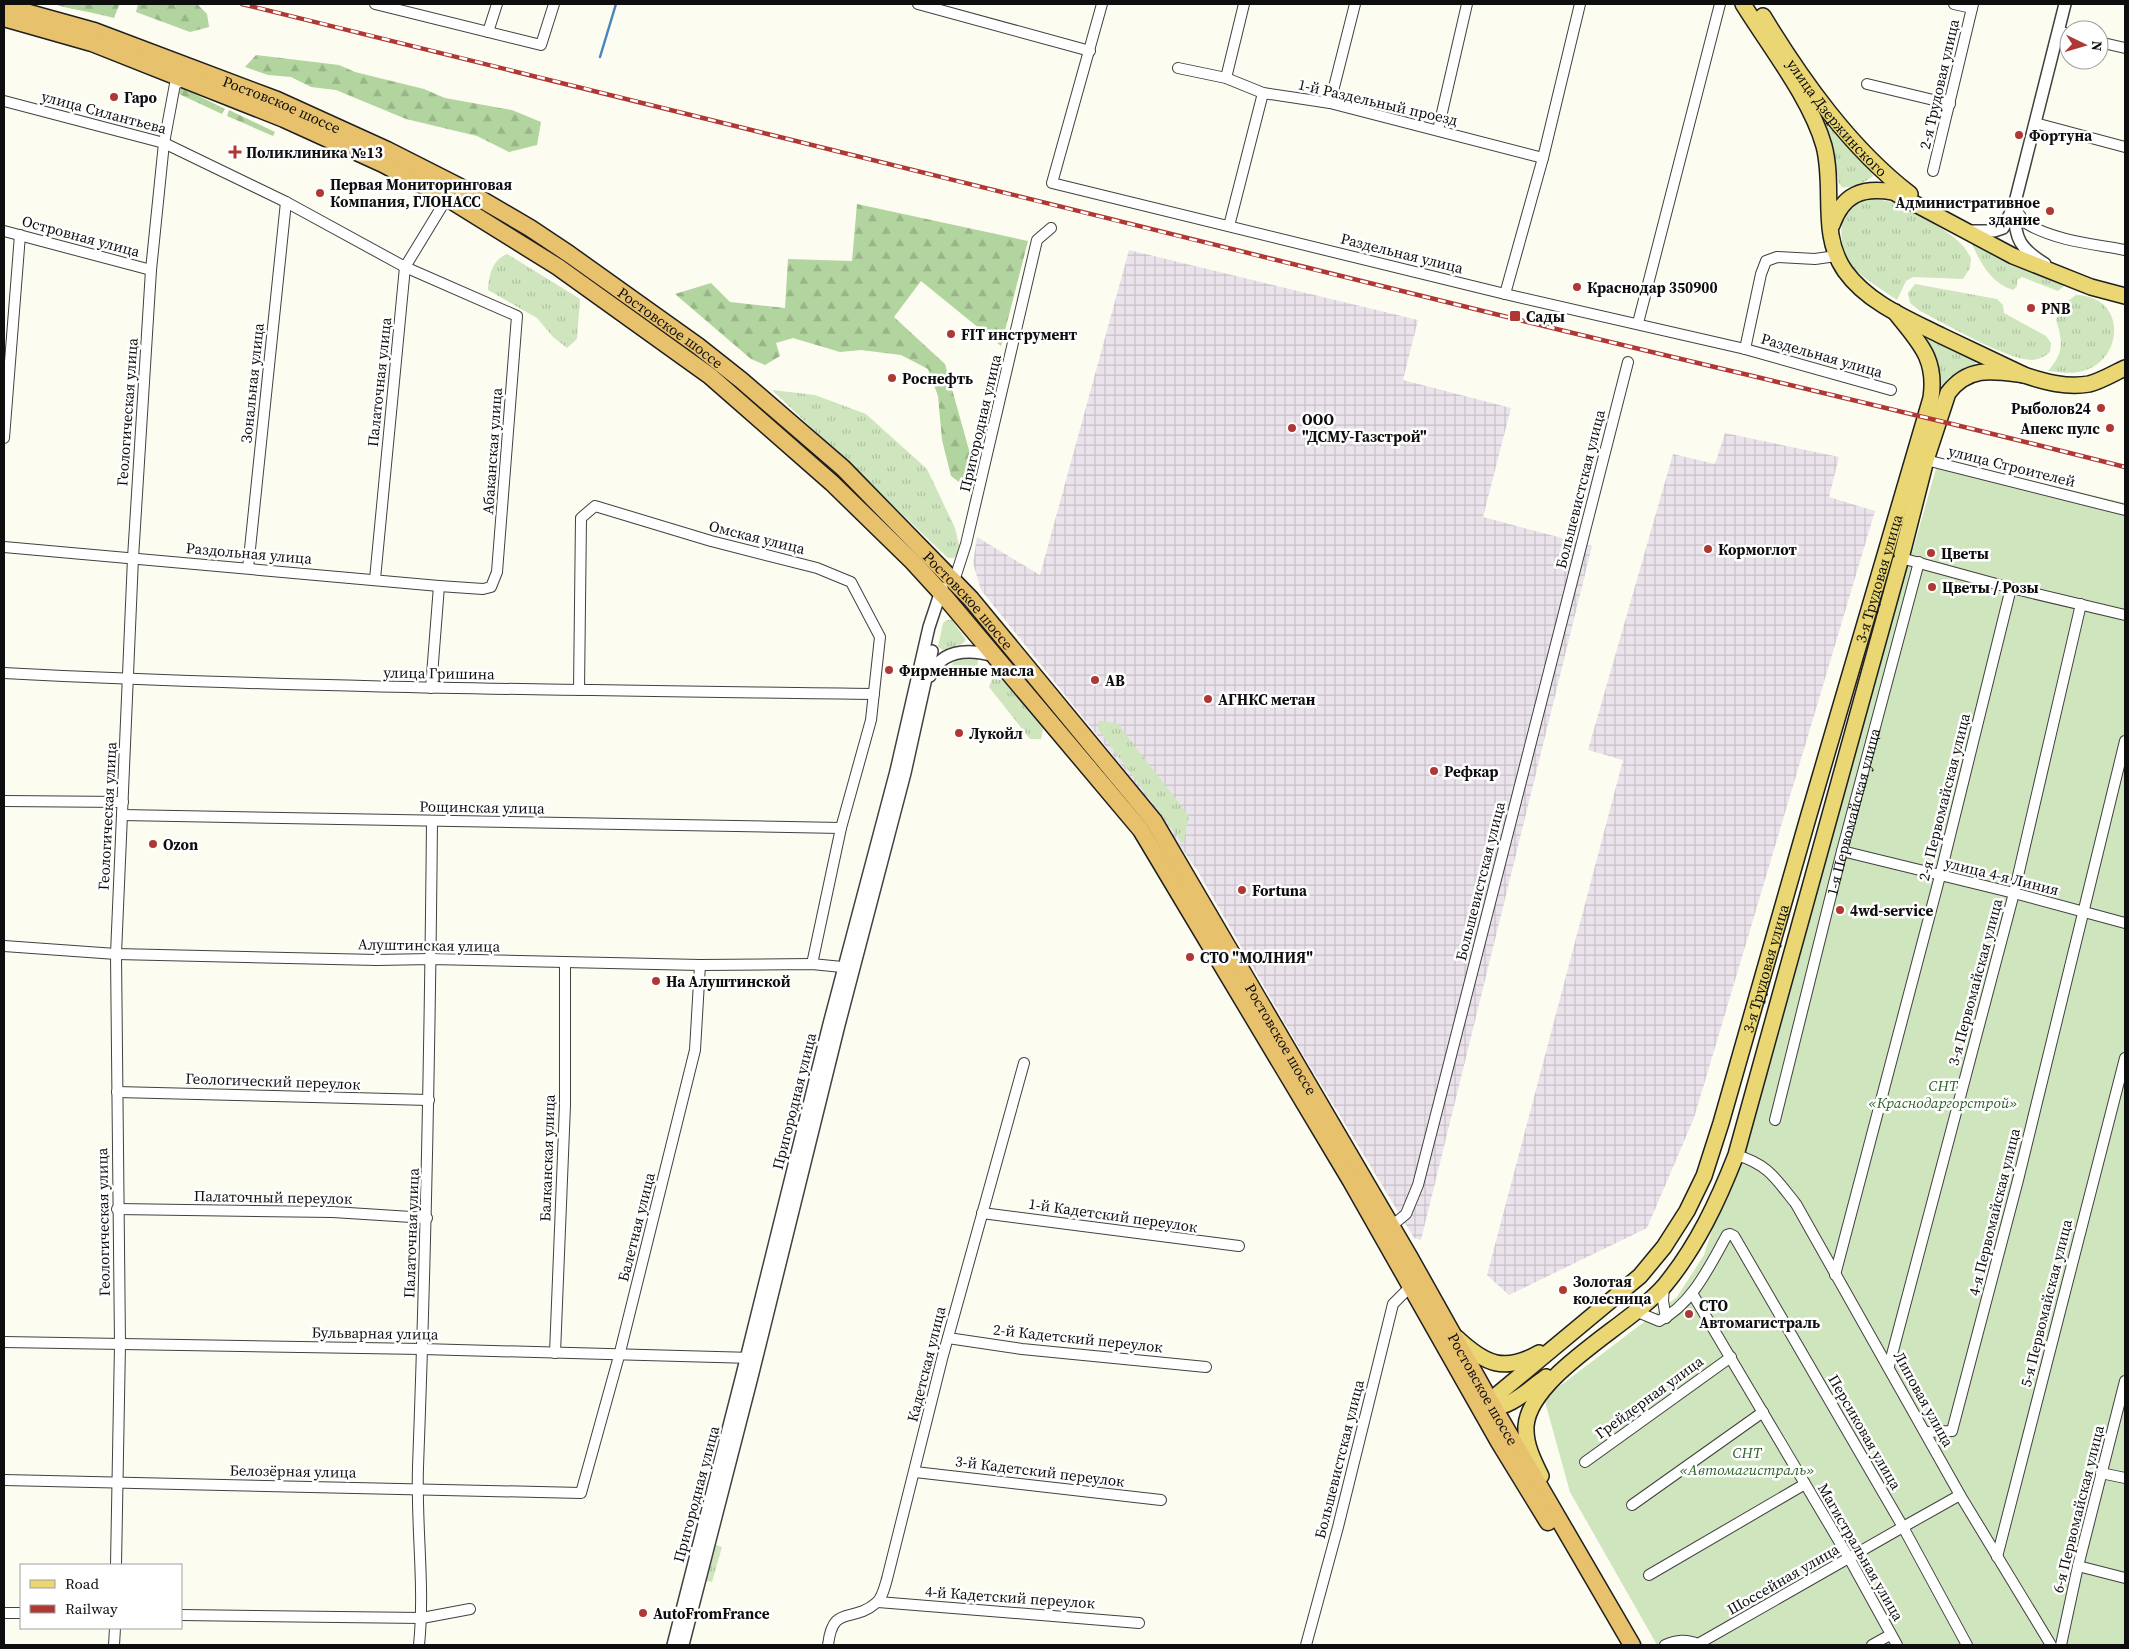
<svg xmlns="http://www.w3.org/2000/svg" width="2129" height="1649" viewBox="0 0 2129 1649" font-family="'Source Serif 4',serif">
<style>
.industrial{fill:url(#industrial-grid)}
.grass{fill:url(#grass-tufts)}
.forest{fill:url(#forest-firs)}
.garden{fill:#cee5bd}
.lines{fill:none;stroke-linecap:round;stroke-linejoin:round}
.stream{stroke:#4886bf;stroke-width:2.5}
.minor-casing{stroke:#414141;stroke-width:12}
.tertiary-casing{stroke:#414141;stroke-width:14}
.primary-casing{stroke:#1f1f1f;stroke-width:18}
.trunk-casing{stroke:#1f1f1f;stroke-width:19}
.minor{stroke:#fff;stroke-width:10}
.tertiary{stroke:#fff;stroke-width:11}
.primary{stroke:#ead773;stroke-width:15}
.trunk{stroke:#e8c16c;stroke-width:16}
.rail-casing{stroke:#af3834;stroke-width:4.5}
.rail{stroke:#fff;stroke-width:2.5;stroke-dasharray:8;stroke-linecap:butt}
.poi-dot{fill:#af3834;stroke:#fff;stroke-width:2}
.labels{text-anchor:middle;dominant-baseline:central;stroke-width:5;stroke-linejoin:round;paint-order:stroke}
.street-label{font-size:15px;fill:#0e0e0e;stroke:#fff}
.poi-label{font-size:15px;font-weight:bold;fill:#0e0e0e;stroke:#fff;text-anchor:start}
.park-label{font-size:15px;font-style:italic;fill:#2c5f25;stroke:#fff}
</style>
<defs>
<pattern id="industrial-grid" width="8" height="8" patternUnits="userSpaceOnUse" patternTransform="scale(1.25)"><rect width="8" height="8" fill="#ebe3eb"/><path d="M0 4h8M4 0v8" fill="none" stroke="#c8c2c8"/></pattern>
<pattern id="grass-tufts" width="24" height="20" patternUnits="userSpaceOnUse" patternTransform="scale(1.25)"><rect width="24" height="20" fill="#cee5bd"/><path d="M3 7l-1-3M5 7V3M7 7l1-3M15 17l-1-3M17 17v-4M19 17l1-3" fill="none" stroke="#b0c3a1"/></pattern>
<pattern id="forest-firs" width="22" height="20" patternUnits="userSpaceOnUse" patternTransform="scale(1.25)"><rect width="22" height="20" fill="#b2d49e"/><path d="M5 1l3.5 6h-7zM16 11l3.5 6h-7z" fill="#98b587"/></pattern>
</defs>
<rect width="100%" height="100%" fill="#fdfcf0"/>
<!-- industrial -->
<g class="industrial">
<path d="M1129,250L1418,320L1403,380L1511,408L1483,517L1592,546L1421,1240L1414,1238L1305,1058L1197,870L1136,784L981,590L973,563L977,537L1040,575Z"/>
<path d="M1725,433L1839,457L1829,497L1875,511L1694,1118L1647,1228L1509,1295L1487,1275L1623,760L1588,750L1673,454L1715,464Z"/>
</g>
<!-- grass -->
<g class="grass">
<path d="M1825,119L1870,170L1873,176C1866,182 1851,189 1842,187L1839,183L1831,143L1823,121Z"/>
<path d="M1866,199C1895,199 1915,210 1938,226C1952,236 1963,242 1971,258L1970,268L1963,279L1913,277L1906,281L1897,300C1883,290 1868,281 1855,270C1840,255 1835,221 1852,206C1856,202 1862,201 1866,199Z"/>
<path d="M1974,241L2063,284L2064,286L2058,291L2022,277L2017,280V286L2013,290C1991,283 1981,264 1972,244Z"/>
<path d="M507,254L580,299L577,339L567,348L553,337L537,318L488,290C489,275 492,260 507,254Z"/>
<path d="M1915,284L1997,299L2003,305L2004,313L2046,336L2051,343L2050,352C2044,357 2040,359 2033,360C2009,361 1944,323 1920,311L1910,303L1908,293Z"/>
<path d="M2076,295C2129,296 2124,364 2079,372C2069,374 2059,372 2048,371C2064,353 2063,342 2056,320L2063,305Z"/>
<path d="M1929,337L1977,359L1976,363L1949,377L1939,392C1941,370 1937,360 1927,340Z"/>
<path d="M772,390L815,395L866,414L927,469L955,528L960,549L954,558H948Z"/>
<path d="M947,620H952L966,640L962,644L943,650L938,647L943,623Z"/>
<path d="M973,653L978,660L977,672L965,666L958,665L954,676L949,675L953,662Z"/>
<path d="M992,679L1003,680L1043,729L1041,739H1030L989,687Z"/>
<path d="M1099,721L1117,723L1189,816L1183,844L1098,729Z"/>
<path d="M713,1544L722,1547L712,1582L704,1580Z"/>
</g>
<!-- forest -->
<g class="forest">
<path d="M53,4H118L119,5L114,18C93,12 73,10 53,4Z"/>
<path d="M138,4H197L207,14L209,27L190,32L136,12Z"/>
<path d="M256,55L339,65L355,72L424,89L445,98L512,110L541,122L537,145L509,152L477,136L406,119L336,90L311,87L291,77L268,75L245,67Z"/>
<path d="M181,87L225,109L222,114L179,94Z"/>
<path d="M229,110L275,132L273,136L227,116Z"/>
<path d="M857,204L1028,241L1001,346L921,281L894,317L945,364L974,468L963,485L951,476L942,440L938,396L928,369L901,355L861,350L840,352L793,338L776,343L780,356L765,365L751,359L675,294L711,283L730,302L785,308L788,259L852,261Z"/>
</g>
<!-- garden -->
<path class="garden" d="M1939,458L2125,503V1645H1657L1570,1492L1544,1398L1677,1297L1704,1255L1736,1155L1901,558L1910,560Z"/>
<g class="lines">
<!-- stream -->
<path class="stream" d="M600,57L616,4"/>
<!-- minor casing -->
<g class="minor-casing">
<g id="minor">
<path d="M375,4L541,45L554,4"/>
<path d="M918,4L1090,51"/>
<path d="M1102,4L1052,183L1505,294L1745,349L1891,390"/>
<path d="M1954,4L1972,8"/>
<path d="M2058,31L2069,34"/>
<path d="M488,32L497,4"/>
<path d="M2099,42L2125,48"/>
<path d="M1178,68L1226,78L1263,93L1330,103L1543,158"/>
<path d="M1226,78L1244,4"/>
<path d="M1867,84L1950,104"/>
<path d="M4,101L164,143L286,202L405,267L517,316L497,572L491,587L483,589L439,586L4,547"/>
<path d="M1330,103L1355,4"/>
<path d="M2035,123L2125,147"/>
<path d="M1438,130L1467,4"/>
<path d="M1933,171L1973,4"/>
<path d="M2014,208C2020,213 2022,222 2029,225C2057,241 2094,244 2125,250"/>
<path d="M1229,226L1263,93"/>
<path d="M4,231L151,270"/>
<path d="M1505,294L1543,158L1580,4"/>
<path d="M1638,323L1720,4"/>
<path d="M1745,349L1761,274L1766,261L1777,257L1815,259L1836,256"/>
<path d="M4,438L20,235"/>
<path d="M1926,460L2125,510"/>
<path d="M1901,558L2011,588L2125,615"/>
<path d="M248,568L286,202"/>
<path d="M375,579L405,267L447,198"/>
<path d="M954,581L966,544L1037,240L1051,228"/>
<path d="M4,673C293,688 584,690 874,694"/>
<path d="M431,688L439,586"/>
<path d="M579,690L581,518L595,506L711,541L817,568L851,582L880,637L871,720L841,828L812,964"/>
<path d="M4,801L123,802"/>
<path d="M122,815L841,828"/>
<path d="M1842,851L2014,893L2125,923"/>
<path d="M4,946L116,954L377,960L431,959L700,965L812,964L852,968"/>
<path d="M117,1092L429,1100"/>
<path id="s1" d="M1775,1120L1842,851L1919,562"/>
<path d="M1736,1155C1768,1164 1776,1179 1796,1204L1960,1495L2051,1645"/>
<path d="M117,1209L333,1212L427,1218"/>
<path d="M982,1213L1239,1246"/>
<path d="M1388,1229L1406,1214L1418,1185L1628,362"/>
<path d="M1835,1275L1940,876L2011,588"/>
<path d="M1664,1285L1663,1301L1666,1318"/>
<path d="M1692,1293L1849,1558L1897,1645"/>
<path d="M1635,1311L1659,1321C1692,1305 1710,1265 1727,1235L1730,1234L1734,1236L1903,1527L1967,1645"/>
<path d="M948,1338L1022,1349L1206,1367"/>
<path d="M4,1342L422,1349L753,1358"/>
<path d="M555,1353L565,1105V963"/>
<path d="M1889,1366L2014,893L2081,604"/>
<path d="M1926,1432L1952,1431L2018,1180L2125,741"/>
<path d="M1585,1462L1731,1357"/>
<path d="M915,1472L1161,1500"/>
<path d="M2101,1473L2125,1478"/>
<path d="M4,1480L581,1493L619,1356L695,1050L700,965"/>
<path d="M1632,1505L1763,1412"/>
<path d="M1997,1557L2125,1058"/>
<path d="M116,1565L120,1344L116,954L133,558L151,270L164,143L175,84L185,80"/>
<path d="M2078,1566L2125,1578"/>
<path d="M1649,1575L1805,1484"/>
<path d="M878,1602L1139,1623"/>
<path d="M4,1613H21"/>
<path d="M181,1615L422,1618L470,1609"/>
<path d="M1698,1644L1903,1527L1960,1495"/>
<path d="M114,1645L115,1628"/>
<path d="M419,1645C425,1586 416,1527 418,1467C426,1252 430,1037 432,821"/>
<path d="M828,1645C833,1603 852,1624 876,1603C882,1599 885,1586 887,1579L942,1359L1024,1063"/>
<path d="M1306,1645L1338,1527L1393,1304L1411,1286"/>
<path d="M1665,1645C1677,1640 1686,1639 1698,1644"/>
<path d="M1872,1645L1890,1635"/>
<path d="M2061,1645L2078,1566L2125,1381"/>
</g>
</g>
<!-- tertiary casing -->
<g class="tertiary-casing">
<g id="tertiary">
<path d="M2014,210C2015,240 2020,248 2045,264"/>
<path d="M1968,231H1994L2003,228L2014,206L2065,4"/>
<path d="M930,676C942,648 970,649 995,656"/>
<path d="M673,1645L742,1375L829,1024L896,771L929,627L942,588"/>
<path d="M683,1645L752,1377L839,1025L905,773L932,651"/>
</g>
</g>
<!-- primary casing -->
<g class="primary-casing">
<g id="primary">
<path d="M1743,4C1769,46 1811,99 1824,146C1835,188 1819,234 1845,271C1868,303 1908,319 1942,336C1969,349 1997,362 2024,375C2045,382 2067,388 2089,384C2101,381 2114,373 2125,368"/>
<path id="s2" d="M1763,16C1802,80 1850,148 1910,194"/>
<path d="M1832,225C1843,194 1862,187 1893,192L2013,256L2091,287L2125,296"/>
<path d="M1457,1338C1485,1364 1504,1373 1539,1353"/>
<path d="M1486,1406C1504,1414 1532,1387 1546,1377"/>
<path id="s3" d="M1493,1415L1498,1394L1640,1276L1664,1247L1687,1211L1704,1176L1721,1123L1808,818L1931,398C1937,357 1918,342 1895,312"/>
<path d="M1541,1476C1533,1460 1525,1444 1526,1426C1530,1375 1632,1324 1665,1285C1697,1246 1718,1201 1736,1155L1901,558L1926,460L1948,393C1969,365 1995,371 2024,375"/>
</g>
</g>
<!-- trunk casing -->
<g class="trunk-casing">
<g id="trunk">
<path id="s4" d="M4,6L94,31L277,100L387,150L460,187L530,228L569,254L698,346L741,380L843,468L971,599L1154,821L1410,1258L1494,1408L1632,1645"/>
<path d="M4,18L92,43L284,119L383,164L447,198L558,267L710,376L832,483L913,562L945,597L1141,830L1351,1181L1499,1442L1548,1522"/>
</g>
</g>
<!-- minor -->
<use href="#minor" class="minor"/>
<!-- tertiary -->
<use href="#tertiary" class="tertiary"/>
<!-- primary -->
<use href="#primary" class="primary"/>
<!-- trunk -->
<use href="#trunk" class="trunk"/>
<!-- rail casing -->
<g class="rail-casing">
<path id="rail" d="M242,4C658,106 1074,211 1491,313C1702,365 1914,413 2125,467"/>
</g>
<!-- rail -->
<use href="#rail" class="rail"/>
</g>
<!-- markers -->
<g class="poi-dot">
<circle cx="114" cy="97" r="5"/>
<circle cx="2019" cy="135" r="5"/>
<path d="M232.5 144.5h5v5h5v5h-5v5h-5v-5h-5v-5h5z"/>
<circle cx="320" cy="193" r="5"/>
<circle cx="2050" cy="211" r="5"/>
<circle cx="1577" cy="287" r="5"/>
<circle cx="2031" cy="308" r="5"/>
<rect x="1509" y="310" width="12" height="12" rx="2.5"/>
<circle cx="951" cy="334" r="5"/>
<circle cx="892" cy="378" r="5"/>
<circle cx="2101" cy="408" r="5"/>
<circle cx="1292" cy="428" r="5"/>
<circle cx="2110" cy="428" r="5"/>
<circle cx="1708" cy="549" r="5"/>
<circle cx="1931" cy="553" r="5"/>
<circle cx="1932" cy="587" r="5"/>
<circle cx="889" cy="670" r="5"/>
<circle cx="1095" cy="680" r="5"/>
<circle cx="1208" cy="699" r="5"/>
<circle cx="959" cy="733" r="5"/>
<circle cx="1434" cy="771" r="5"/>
<circle cx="153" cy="844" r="5"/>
<circle cx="1242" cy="890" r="5"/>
<circle cx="1840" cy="910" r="5"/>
<circle cx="1190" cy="957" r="5"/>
<circle cx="656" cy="981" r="5"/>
<circle cx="1563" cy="1290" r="5"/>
<circle cx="1689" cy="1314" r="5"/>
<circle cx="643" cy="1613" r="5"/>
</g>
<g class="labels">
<!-- street labels -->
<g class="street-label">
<text transform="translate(1939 84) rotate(-77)">2-я Трудовая улица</text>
<text transform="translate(1378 102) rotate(13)">1-й Раздельный проезд</text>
<text stroke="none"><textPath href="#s4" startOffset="295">Ростовское шоссе</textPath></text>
<text transform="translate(104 112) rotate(15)">улица Силантьева</text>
<text stroke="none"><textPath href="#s2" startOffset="126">улица Дзержинского</textPath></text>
<text transform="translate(81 236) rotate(15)">Островная улица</text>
<text transform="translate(1402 253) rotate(14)">Раздельная улица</text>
<text stroke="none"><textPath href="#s4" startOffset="745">Ростовское шоссе</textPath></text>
<text transform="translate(1822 355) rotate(16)">Раздельная улица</text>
<text transform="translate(379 382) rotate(-84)">Палаточная улица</text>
<text transform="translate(252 383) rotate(-84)">Зональная улица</text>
<text transform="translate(127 412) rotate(-86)">Геологическая улица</text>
<text transform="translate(980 423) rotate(-77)">Пригородная улица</text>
<text transform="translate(492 451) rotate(-86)">Абаканская улица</text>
<text transform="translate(2012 466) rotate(14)">улица Строителей</text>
<text transform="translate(1580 489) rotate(-76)">Большевистская улица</text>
<text transform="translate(757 537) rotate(14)">Омская улица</text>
<text transform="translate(249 553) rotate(5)">Раздольная улица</text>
<text stroke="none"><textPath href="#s3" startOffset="948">3-я Трудовая улица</textPath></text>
<text stroke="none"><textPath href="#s4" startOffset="1150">Ростовское шоссе</textPath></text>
<text transform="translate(439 673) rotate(1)">улица Гришина</text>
<text transform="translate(1944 797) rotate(-76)">2-я Первомайская улица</text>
<text transform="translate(482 807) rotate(1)">Рощинская улица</text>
<text stroke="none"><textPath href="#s1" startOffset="318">1-я Первомайская улица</textPath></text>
<text transform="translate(107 816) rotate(-87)">Геологическая улица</text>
<text transform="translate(2002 876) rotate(14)">улица 4-я Линия</text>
<text transform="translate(1480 881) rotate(-76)">Большевистская улица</text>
<text transform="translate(429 945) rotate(1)">Алуштинская улица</text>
<text stroke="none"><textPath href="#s3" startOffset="542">3-я Трудовая улица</textPath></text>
<text transform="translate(1975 982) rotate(-75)">3-я Первомайская улица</text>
<text stroke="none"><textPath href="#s4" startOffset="1691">Ростовское шоссе</textPath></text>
<text transform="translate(273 1081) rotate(2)">Геологический переулок</text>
<text transform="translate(794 1101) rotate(-76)">Пригородная улица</text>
<text transform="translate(547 1158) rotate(-88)">Балканская улица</text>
<text transform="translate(273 1197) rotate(1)">Палаточный переулок</text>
<text transform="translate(1994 1212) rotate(-76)">4-я Первомайская улица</text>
<text transform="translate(1113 1215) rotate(8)">1-й Кадетский переулок</text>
<text transform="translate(103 1222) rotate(-91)">Геологическая улица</text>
<text transform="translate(636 1227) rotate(-76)">Балетная улица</text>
<text transform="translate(411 1233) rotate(-88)">Палаточная улица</text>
<text transform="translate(2046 1303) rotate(-76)">5-я Первомайская улица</text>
<text transform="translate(375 1333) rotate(1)">Бульварная улица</text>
<text transform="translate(1078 1338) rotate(6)">2-й Кадетский переулок</text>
<text transform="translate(926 1364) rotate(-76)">Кадетская улица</text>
<text stroke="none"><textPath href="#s4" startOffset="2095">Ростовское шоссе</textPath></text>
<text transform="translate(1649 1397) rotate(-36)">Грейдерная улица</text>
<text transform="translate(1924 1399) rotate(61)">Липовая улица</text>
<text transform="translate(1865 1432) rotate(60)">Персиковая улица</text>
<text transform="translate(1339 1459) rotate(-76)">Большевистская улица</text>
<text transform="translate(293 1471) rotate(1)">Белозёрная улица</text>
<text transform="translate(1040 1471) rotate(7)">3-й Кадетский переулок</text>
<text transform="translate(696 1494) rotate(-75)">Пригородная улица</text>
<text transform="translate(2078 1509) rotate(-76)">6-я Первомайская улица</text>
<text transform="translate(1861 1552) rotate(60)">Магистральная улица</text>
<text transform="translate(1783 1579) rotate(-30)">Шоссейная улица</text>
<text transform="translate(1010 1597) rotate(4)">4-й Кадетский переулок</text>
</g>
<!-- poi labels -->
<g class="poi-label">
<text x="124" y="97">Гаро</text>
<text x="2029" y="135">Фортуна</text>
<text x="246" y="152">Поликлиника №13</text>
<text x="330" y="184">Первая Мониторинговая<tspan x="330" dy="17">Компания, ГЛОНАСС</tspan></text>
<text x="2040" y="202" text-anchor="end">Административное<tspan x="2040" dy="17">здание</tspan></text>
<text x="1587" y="287">Краснодар 350900</text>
<text x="2041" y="308">PNB</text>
<text x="1526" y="316">Сады</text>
<text x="961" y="334">FIT инструмент</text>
<text x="902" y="378">Роснефть</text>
<text x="2091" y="408" text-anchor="end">Рыболов24</text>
<text x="1302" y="419">ООО<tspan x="1302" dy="17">"ДСМУ-Газстрой"</tspan></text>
<text x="2100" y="428" text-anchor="end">Апекс пулс</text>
<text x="1718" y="549">Кормоглот</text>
<text x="1941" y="553">Цветы</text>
<text x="1942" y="587">Цветы / Розы</text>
<text x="899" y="670">Фирменные масла</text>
<text x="1105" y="680">АВ</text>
<text x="1218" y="699">АГНКС метан</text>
<text x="969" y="733">Лукойл</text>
<text x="1444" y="771">Рефкар</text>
<text x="163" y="844">Ozon</text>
<text x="1252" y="890">Fortuna</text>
<text x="1850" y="910">4wd-service</text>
<text x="1200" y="957">СТО "МОЛНИЯ"</text>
<text x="666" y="981">На Алуштинской</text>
<text x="1573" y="1281">Золотая<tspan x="1573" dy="17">колесница</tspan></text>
<text x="1699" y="1305">СТО<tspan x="1699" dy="17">Автомагистраль</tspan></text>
<text x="653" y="1613">AutoFromFrance</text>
</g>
<!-- park labels -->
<g class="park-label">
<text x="1943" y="1085">СНТ<tspan x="1943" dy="17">«Краснодаргорстрой»</tspan></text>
<text x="1747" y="1452">СНТ<tspan x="1747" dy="17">«Автомагистраль»</tspan></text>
</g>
</g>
<!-- border -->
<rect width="2129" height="1649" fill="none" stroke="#0e0e0e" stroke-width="10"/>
<!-- legend -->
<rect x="20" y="1564" width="162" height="65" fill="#ffffff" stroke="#9f9f9f"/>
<rect x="30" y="1580" width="25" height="8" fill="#ead773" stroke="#9f9f9f"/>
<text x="65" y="1589" font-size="15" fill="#0e0e0e">Road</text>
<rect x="30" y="1605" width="25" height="8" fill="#af3834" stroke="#9f9f9f"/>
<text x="65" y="1614" font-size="15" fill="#0e0e0e">Railway</text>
<!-- north arrow -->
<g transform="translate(2084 45) rotate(95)"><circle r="24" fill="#ffffff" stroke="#9f9f9f"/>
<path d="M0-4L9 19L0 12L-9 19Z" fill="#af3834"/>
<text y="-8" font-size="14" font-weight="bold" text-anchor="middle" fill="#0e0e0e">N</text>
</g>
</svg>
